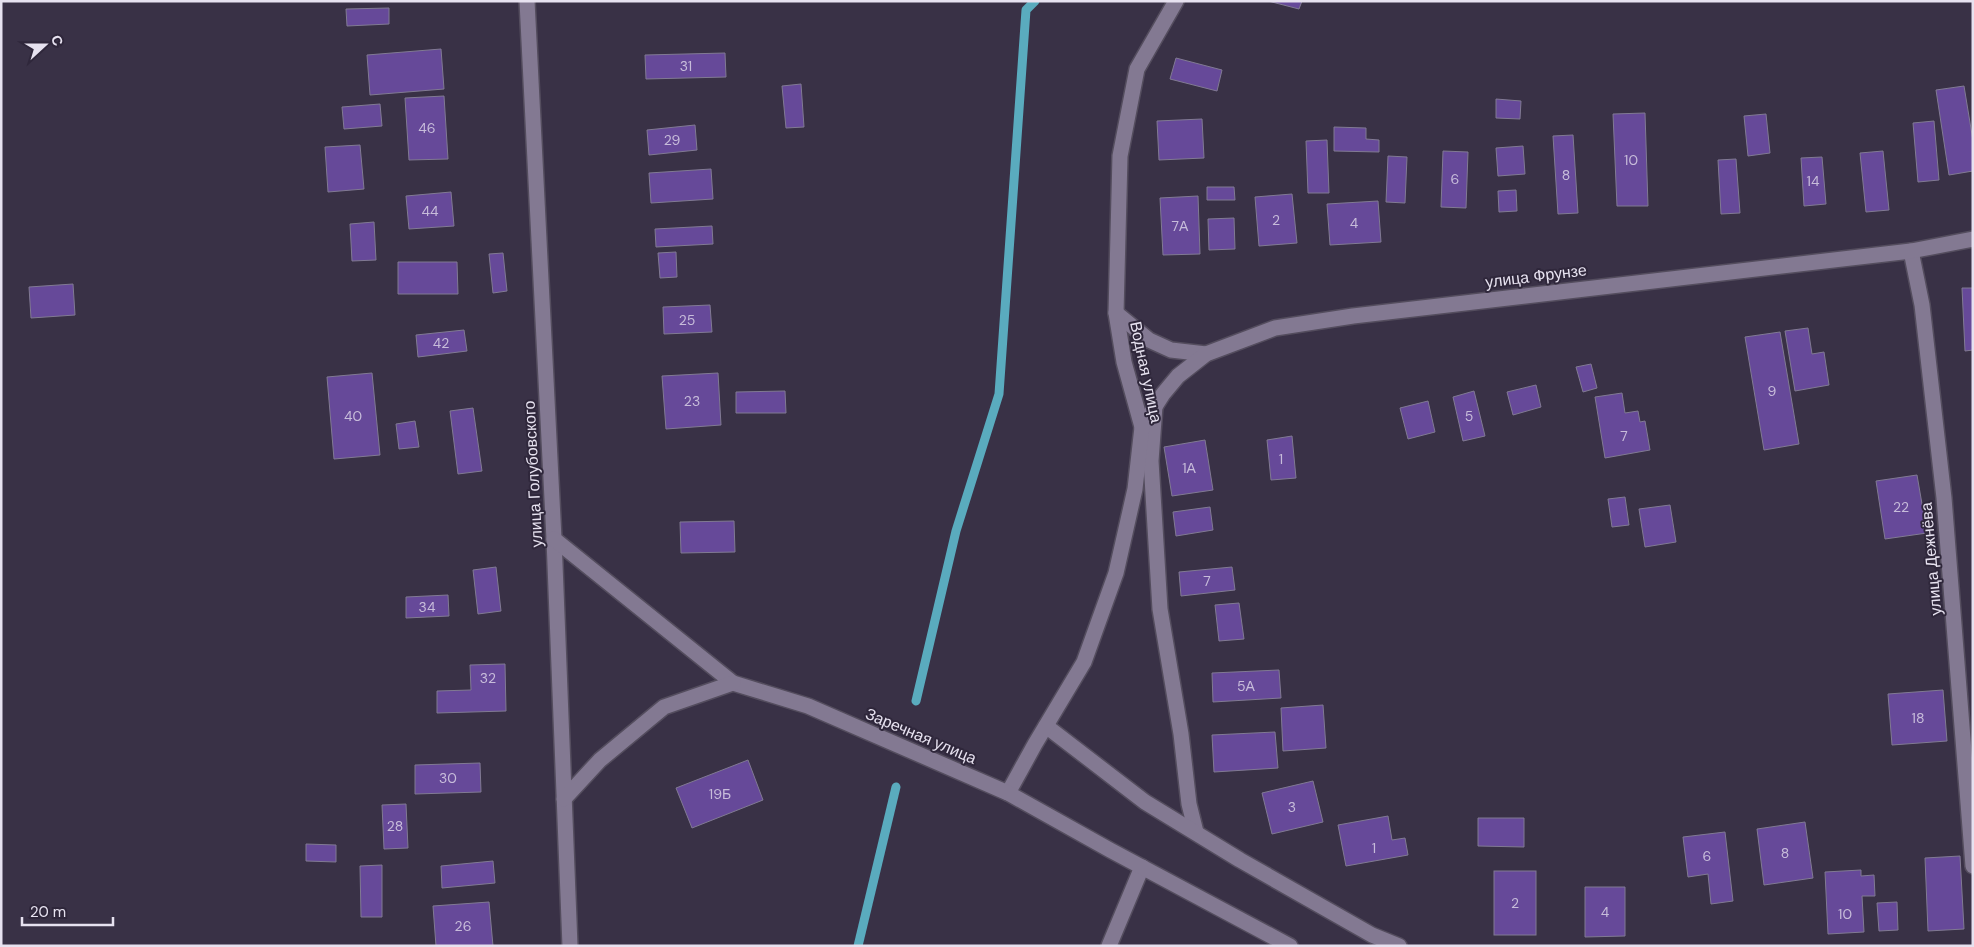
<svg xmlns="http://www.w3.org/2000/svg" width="1974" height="947" viewBox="0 0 1974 947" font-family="'DM Sans',sans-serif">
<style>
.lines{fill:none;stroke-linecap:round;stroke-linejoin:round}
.stream{stroke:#5aabbe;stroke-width:9}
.building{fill:#664999;stroke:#817a93}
.lane-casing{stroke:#544d5e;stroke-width:18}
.street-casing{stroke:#544d5e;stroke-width:18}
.secondary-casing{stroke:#544d5e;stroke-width:18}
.lane{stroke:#837992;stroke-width:15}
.street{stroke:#837992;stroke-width:15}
.secondary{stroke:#837992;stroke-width:15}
.labels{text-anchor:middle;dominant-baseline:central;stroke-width:4;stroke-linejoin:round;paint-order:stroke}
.number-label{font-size:14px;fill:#c7bcda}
.street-label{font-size:16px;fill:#e7e2f0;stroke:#2f273b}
</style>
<rect width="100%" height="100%" fill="#393146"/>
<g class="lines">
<!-- stream -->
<g class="stream">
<path d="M916,701L956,531L999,394L1026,10L1035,1"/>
<path d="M858,946L896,787"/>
</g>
</g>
<!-- building -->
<g class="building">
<path d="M1268,1H1302L1299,9Z"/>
<path d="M389,8V24L347,26L346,9Z"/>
<path d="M441,49L444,89L370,95L367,55Z"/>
<path d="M725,53L726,77L646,79L645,55Z"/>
<path d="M1176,58L1222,70L1217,91L1170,79Z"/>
<path d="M801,84L804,127L786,128L782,86Z"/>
<path d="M1964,86L1973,141V171L1949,175L1936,90Z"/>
<path d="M444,96L448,159L409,160L405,98Z"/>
<path d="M1496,99L1521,101L1520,119L1496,118Z"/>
<path d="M380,104L382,126L344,129L342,107Z"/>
<path d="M1645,113L1648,206H1617L1613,114Z"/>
<path d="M1766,114L1770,153L1748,156L1744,116Z"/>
<path d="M1202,119L1204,158L1159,160L1157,121Z"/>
<path d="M1934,121L1939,180L1918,182L1913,123Z"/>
<path d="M695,125L697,150L649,155L647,130Z"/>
<path d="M1334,127L1366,128V139L1379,140V152L1334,151Z"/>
<path d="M1573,135L1578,213L1558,214L1553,136Z"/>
<path d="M1327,140L1329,193H1308L1306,141Z"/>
<path d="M360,145L364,189L328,192L325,147Z"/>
<path d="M1523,146L1525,174L1498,176L1496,148Z"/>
<path d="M1443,151L1468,152L1466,208L1441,207Z"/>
<path d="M1883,151L1889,210L1866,212L1860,153Z"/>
<path d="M1388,156L1407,157L1405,203L1386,202Z"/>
<path d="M1822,157L1826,204L1804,206L1801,158Z"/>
<path d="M1736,159L1740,213L1721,214L1718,160Z"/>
<path d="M711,169L713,199L651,203L649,173Z"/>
<path d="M1207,187H1234L1235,200H1207Z"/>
<path d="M1516,190L1517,211L1499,212L1498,191Z"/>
<path d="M451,192L454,226L409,229L406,196Z"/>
<path d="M1292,194L1297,243L1259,246L1255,197Z"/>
<path d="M1198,196L1200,254L1163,255L1160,198Z"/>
<path d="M1378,201L1381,242L1330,245L1327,204Z"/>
<path d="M1234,218L1235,249L1209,250L1208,219Z"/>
<path d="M374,222L376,260L352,261L350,224Z"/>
<path d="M712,226L713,244L656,247L655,229Z"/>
<path d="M676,252L677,277L660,278L658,253Z"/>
<path d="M503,253L507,291L493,293L489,254Z"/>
<path d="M398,262H457L458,294H398Z"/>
<path d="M73,284L75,315L31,318L29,287Z"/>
<path d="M1962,288H1973V350L1965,351Z"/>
<path d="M710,305L712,332L664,334L663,307Z"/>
<path d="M1808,328L1812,354L1824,352L1829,385L1795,391L1785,331Z"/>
<path d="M464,330L467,351L418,357L416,335Z"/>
<path d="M1780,332L1799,444L1764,450L1745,337Z"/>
<path d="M1591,364L1597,388L1583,392L1576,367Z"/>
<path d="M372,373L380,455L334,459L327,377Z"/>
<path d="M718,373L721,425L666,429L662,376Z"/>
<path d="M1536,385L1541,407L1513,415L1507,392Z"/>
<path d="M785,391L786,413H736V392Z"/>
<path d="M1474,391L1485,436L1463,441L1453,397Z"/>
<path d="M1622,393L1625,413L1638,411L1640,422L1645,421L1650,450L1605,458L1595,397Z"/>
<path d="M1428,401L1435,432L1408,439L1400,408Z"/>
<path d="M473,408L482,471L458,474L450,411Z"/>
<path d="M415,421L419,447L399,449L396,424Z"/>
<path d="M1292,436L1296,478L1271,480L1267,440Z"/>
<path d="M1205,440L1213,490L1172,496L1164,447Z"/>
<path d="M1917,475L1927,533L1885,539L1876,481Z"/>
<path d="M1625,497L1629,525L1612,527L1608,499Z"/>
<path d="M1670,505L1676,542L1645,547L1639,509Z"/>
<path d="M1210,507L1213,530L1176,536L1173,512Z"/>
<path d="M734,521L735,552L681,553L680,522Z"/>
<path d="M496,567L501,611L478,614L473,570Z"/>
<path d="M1232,567L1235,590L1181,596L1179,572Z"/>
<path d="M448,595L449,616L406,618V597Z"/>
<path d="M1239,603L1244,639L1219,641L1215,605Z"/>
<path d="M505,664L506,711L437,713V691L471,690L470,665Z"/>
<path d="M1279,670L1281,698L1213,702L1212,673Z"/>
<path d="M1943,690L1947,741L1892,745L1888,694Z"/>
<path d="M1323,705L1326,748L1283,751L1281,708Z"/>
<path d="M1275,732L1278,768L1214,772L1212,735Z"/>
<path d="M748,760L763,800L692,828L676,788Z"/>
<path d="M480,763L481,792L415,794V765Z"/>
<path d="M1313,781L1323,822L1272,834L1262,793Z"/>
<path d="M406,804L408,848L384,849L382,805Z"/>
<path d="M1388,816L1392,840L1405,838L1408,855L1346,866L1338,825Z"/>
<path d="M1478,818H1524V847L1478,846Z"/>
<path d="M1805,822L1813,878L1764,885L1757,829Z"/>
<path d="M1725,832L1733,901L1711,904L1708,874L1688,877L1683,837Z"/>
<path d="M306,844L336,845V862L306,861Z"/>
<path d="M1960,856L1964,929L1928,931L1925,858Z"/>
<path d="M493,861L495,883L442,888L441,866Z"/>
<path d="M382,865V917H361L360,866Z"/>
<path d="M1861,870V876L1874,875L1875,896H1862L1864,932L1828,934L1825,872Z"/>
<rect x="1494" y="871" width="42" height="64"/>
<path d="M1585,887H1625V936L1585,937Z"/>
<path d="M489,902L493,946H436L433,906Z"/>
<path d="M1897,902L1898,930L1879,931L1877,903Z"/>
</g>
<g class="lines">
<!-- lane casing -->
<g class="lane-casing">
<g id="lane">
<path d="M1155,406L1151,461L1160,609L1181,734L1189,804L1196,832"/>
<path d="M1046,726L1145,802L1240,860L1372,935L1399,946"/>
<path d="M1109,946L1142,867"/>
</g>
</g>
<!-- street casing -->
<g class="street-casing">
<g id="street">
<path d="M1911,251L1922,305L1944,498L1973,866"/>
<path d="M1116,313L1149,340L1171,350L1206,354"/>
<path d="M1142,427L1163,394L1178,376L1206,354L1275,328L1353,316L1911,251L1973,239"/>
<path d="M1008,793L1035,744L1084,662L1116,573L1135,489L1142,427L1124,362L1116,313L1120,156L1137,69L1176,1"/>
</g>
</g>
<!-- secondary casing -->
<g class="secondary-casing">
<g id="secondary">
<path d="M527,1L554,539L570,946"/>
<path d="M554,539L733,683L808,706L1008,793L1110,850L1290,946"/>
<path d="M564,799L600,760L664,707L733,683"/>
</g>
</g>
<!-- lane -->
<use href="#lane" class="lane"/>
<!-- street -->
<use href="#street" class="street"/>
<!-- secondary -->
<use href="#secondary" class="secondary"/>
</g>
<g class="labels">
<!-- number labels -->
<g class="number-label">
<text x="686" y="66">31</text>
<text x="427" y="128">46</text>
<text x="672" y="140">29</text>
<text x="1631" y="160">10</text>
<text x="1566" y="175">8</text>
<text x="1455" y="179">6</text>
<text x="1813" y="181">14</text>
<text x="430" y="211">44</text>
<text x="1276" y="220">2</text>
<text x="1354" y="223">4</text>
<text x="1180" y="226">7А</text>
<text x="687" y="320">25</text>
<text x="441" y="343">42</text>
<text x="1772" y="391">9</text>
<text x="692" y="401">23</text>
<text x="353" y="416">40</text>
<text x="1469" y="416">5</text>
<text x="1624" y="436">7</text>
<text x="1281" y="459">1</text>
<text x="1189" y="468">1А</text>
<text x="1901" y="507">22</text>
<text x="1207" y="581">7</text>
<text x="427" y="607">34</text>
<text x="488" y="678">32</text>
<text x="1246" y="686">5А</text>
<text x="1918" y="718">18</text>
<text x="448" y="778">30</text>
<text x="720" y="794">19Б</text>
<text x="1292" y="807">3</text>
<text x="395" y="826">28</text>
<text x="1374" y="848">1</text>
<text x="1785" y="853">8</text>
<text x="1707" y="856">6</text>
<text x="1515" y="903">2</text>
<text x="1605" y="912">4</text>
<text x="1845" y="914">10</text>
<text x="463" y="926">26</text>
</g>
<!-- street labels -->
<g class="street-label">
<text transform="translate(1536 276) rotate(-7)">улица Фрунзе</text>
<text transform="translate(1146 372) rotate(78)">Водная улица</text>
<text transform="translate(533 474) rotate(-93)">улица Голубовского</text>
<text transform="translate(1931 559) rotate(-95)">улица Дежнёва</text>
<text transform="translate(921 736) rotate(23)">Заречная улица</text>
</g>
</g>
<!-- border -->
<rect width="1974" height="947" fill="none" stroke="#e7e2f0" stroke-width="5"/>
<!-- north arrow -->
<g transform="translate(45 45) rotate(69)" stroke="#2f273b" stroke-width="4" paint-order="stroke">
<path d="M0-4L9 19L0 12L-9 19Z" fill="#e7e2f0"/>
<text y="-8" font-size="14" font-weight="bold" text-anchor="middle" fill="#e7e2f0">С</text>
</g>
<!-- scale -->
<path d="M22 917v8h91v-8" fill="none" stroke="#e7e2f0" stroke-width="2.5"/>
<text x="30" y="917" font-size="15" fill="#e7e2f0" stroke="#2f273b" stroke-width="4" paint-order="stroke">20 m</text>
</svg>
